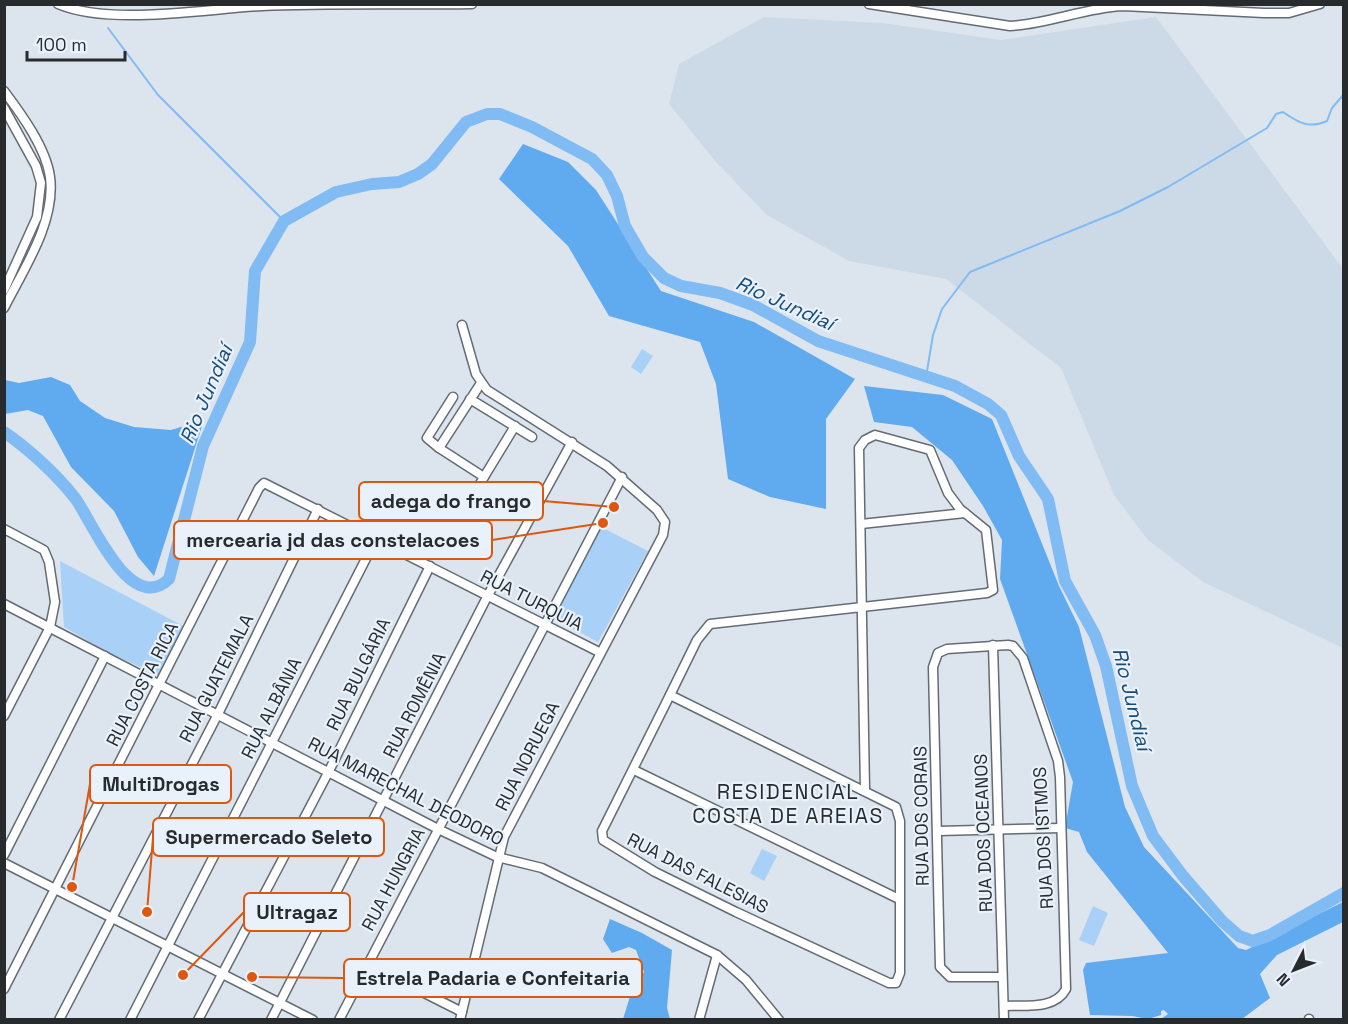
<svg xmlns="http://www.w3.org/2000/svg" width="1348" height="1024" viewBox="0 0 1348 1024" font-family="'Space Grotesk',sans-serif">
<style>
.built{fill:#ccdae8}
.green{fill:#a9d0f6}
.forest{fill:#60aaef}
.water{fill:#81bbf3}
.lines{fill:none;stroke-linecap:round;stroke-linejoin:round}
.stream{stroke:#81bbf3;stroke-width:2}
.river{stroke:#81bbf3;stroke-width:12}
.minor-casing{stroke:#646b73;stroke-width:11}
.minor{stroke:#fff;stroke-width:8}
.labels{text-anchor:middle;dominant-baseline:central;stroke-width:4.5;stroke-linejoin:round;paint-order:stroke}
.street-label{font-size:18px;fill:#282b2e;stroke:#e9f2fb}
.water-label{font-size:20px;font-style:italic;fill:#174b78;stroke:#e9f2fb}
.quarter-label{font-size:21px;letter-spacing:1.5px;fill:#282b2e;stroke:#e9f2fb}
.leader{fill:none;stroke:#de570e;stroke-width:2}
.callout-dot{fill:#de570e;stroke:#e9f2fb;stroke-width:2}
.callout{fill:#e9f2fb;stroke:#de570e;stroke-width:2}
.callout-label{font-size:20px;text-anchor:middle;font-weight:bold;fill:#282b2e}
</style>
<rect width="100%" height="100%" fill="#dce5ed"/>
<!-- built -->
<path class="built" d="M764,17L883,23L1001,40L1156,17L1343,269V648L1203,582L1148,540L1114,495L1061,368L946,279L849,261L767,215L716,162L669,104L679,64Z"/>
<!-- green -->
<g class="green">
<path d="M642,349L653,356L641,374L631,367Z"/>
<path d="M601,527L648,551L598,642L553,618Z"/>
<path d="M60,561L185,627L160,676L105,651L64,627Z"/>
<path d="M762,849L777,856L764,881L750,873Z"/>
<path d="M1093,906L1108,913L1094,946L1079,940Z"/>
</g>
<!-- forest -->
<g class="forest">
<path d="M523,144L568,162L596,190L661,291L754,322L855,379L826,419V509L770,497L728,479L716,384L700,342L609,316L568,246L499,179Z"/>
<path d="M51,377L70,385L80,401L105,418L134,427L171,430L204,420L154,576L138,557L114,511L71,467L43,416L28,410L5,414V380L19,383Z"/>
<path d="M864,386L943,395L992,419L1059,586L1079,627L1125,807L1144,847L1238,948L1246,950L1343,902V922L1277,955L1260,974L1270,998L1242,1019H1161L1168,1014L1164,1010L1161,1011V1015L1148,1019L1132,1016L1090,1015L1083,970L1086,963L1168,953L1087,852L1079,832L1065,828L1073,782L1000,579L1002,540L983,506L952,460L912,427L874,422Z"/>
<path d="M610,919L642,933L672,950L667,1008L670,1019H623L632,990L644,972L636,950L629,947L612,953L603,939Z"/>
</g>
<!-- water -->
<path class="water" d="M567,973L573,976C578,983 578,993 569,997L563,996L562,993L566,987L560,977Z"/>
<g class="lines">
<!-- stream -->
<g class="stream">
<path d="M99,4V5"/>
<path d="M108,28L158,95L284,221"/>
<path d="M926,377L933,335L942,309L970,272L1120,211L1168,187L1267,128L1276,114L1283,112C1299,123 1309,129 1327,121L1332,108L1344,94"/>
</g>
<!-- river -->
<path class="river" d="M4,432C29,449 57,475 75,498C92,521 130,616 169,579L203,446L250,342L255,271L284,221L336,192L372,184L399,182L418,174L432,164L466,122L487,114H500L532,127L592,159L607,175L617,196L625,226L643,257L664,278L681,286L720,293L753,305L818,341L955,386L988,404L1001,415L1019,456L1048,499L1065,581L1095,635L1106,666L1132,786L1153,836L1183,876L1222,921L1239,936L1253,941L1270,935L1344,893"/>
<!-- minor casing -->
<g class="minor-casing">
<g id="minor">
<path d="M58,4C110,26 204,9 262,6C331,3 402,5 472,4"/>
<path d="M869,4L1010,26C1048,24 1084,8 1123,6L1264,13H1289L1320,4"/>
<path d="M4,91C22,115 46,148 50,177C56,222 23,270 4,308"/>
<path d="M4,108L36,166L41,183L37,217L4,290"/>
<path d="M470,399L532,437"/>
<path d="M439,448L427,438L453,397"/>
<path d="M484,477L515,426"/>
<path d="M472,497L484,477L439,448L481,383"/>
<path d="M861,524L965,513"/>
<path d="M4,529L44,550L49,562L55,602L50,627L4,716"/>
<path d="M4,604L438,829L497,857L542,868L717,955L746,980L779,1020"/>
<path d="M993,645L1004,1020"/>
<path d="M670,695L697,640L710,624L987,593L993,590L986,530L960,509L948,493L930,450L875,435L865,440L859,448L865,790"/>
<path d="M670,695L896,807L900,821V973L896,983H889L736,912L655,872L603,840L602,831Z"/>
<path d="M634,770L899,899"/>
<path d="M938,831L1061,828"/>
<path d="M4,855L105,656"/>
<path d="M4,863L313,1020"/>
<path d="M367,964L462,1012"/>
<path d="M1002,977H950L940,967L933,667L938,653L947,649L1008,645L1013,646L1023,658L1058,761L1060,777L1066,989C1055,1010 1025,1005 1004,1006"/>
<path d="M4,989L259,488L264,483L599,652"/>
<path d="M1309,1019V1020"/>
<path d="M59,1020L218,714L318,509"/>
<path d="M130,1020L376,539"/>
<path d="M198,1020L329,771L430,566"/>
<path d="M271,1020L487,597L572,442"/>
<path d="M339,1020L622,477"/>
<path d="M460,1020L504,837L663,535L665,522L657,510L607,466L487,390L476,374L462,325"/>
<path d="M699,1020L717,955"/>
</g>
</g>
<!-- minor -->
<use href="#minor" class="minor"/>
</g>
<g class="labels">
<!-- street labels -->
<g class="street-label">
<text transform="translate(532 600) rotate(27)">RUA TURQUIA</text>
<text transform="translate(358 674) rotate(-64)">RUA BULGÁRIA</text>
<text transform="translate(216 678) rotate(-63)">RUA GUATEMALA</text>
<text transform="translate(142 684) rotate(-63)">RUA COSTA RICA</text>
<text transform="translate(414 705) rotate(-63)">RUA ROMÊNIA</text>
<text transform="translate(271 708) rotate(-63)">RUA ALBÂNIA</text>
<text transform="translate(527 756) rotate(-63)">RUA NORUEGA</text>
<text transform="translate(406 791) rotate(27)">RUA MARECHAL DEODORO</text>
<text transform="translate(921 816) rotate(-91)">RUA DOS CORAIS</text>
<text transform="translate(983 833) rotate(-92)">RUA DOS OCEANOS</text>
<text transform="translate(1043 838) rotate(-93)">RUA DOS ISTMOS</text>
<text transform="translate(698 873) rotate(27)">RUA DAS FALESIAS</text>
<text transform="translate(393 879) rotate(-62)">RUA HUNGRIA</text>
</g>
<!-- water labels -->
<g class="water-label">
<text transform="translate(785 303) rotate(24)">Rio Jundiaí</text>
<text transform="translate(206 394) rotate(-67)">Rio Jundiaí</text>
<text transform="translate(1132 699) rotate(76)">Rio Jundiaí</text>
</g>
<!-- quarter labels -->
<g class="quarter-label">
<text x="788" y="791">RESIDENCIAL<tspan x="788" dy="24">COSTA DE AREIAS</tspan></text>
</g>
</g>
<!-- callouts -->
<path class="leader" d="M614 507L543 501M603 523L492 540M72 887L90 784M147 912L153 837M183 975L244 912M252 977L344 978"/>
<g class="callout-dot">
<circle cx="614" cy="507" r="6"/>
<circle cx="603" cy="523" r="6"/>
<circle cx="72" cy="887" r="6"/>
<circle cx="147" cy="912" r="6"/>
<circle cx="183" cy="975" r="6"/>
<circle cx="252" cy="977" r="6"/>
</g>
<g class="callout">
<rect x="359" y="482" width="184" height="38" rx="6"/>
<rect x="174" y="521" width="318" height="38" rx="6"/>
<rect x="90" y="765" width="141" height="38" rx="6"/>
<rect x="153" y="818" width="231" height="38" rx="6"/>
<rect x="244" y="893" width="106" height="38" rx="6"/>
<rect x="344" y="959" width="298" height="38" rx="6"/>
</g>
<g class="callout-label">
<text x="451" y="508">adega do frango</text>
<text x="333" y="547">mercearia jd das constelacoes</text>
<text x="161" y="791">MultiDrogas</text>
<text x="269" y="844">Supermercado Seleto</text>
<text x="297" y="919">Ultragaz</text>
<text x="493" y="985">Estrela Padaria e Confeitaria</text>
</g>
<!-- border -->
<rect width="1348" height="1024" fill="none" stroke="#282b2e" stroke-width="12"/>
<!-- north arrow -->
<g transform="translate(1294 970) rotate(228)" stroke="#e9f2fb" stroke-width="4.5" paint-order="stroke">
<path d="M0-4.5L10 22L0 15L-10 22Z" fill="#282b2e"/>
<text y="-9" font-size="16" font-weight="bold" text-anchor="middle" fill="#282b2e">N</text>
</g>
<!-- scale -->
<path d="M27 51v9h98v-9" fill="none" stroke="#282b2e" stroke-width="3"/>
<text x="36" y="51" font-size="18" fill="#282b2e" stroke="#e9f2fb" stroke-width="4.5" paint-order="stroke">100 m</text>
</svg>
